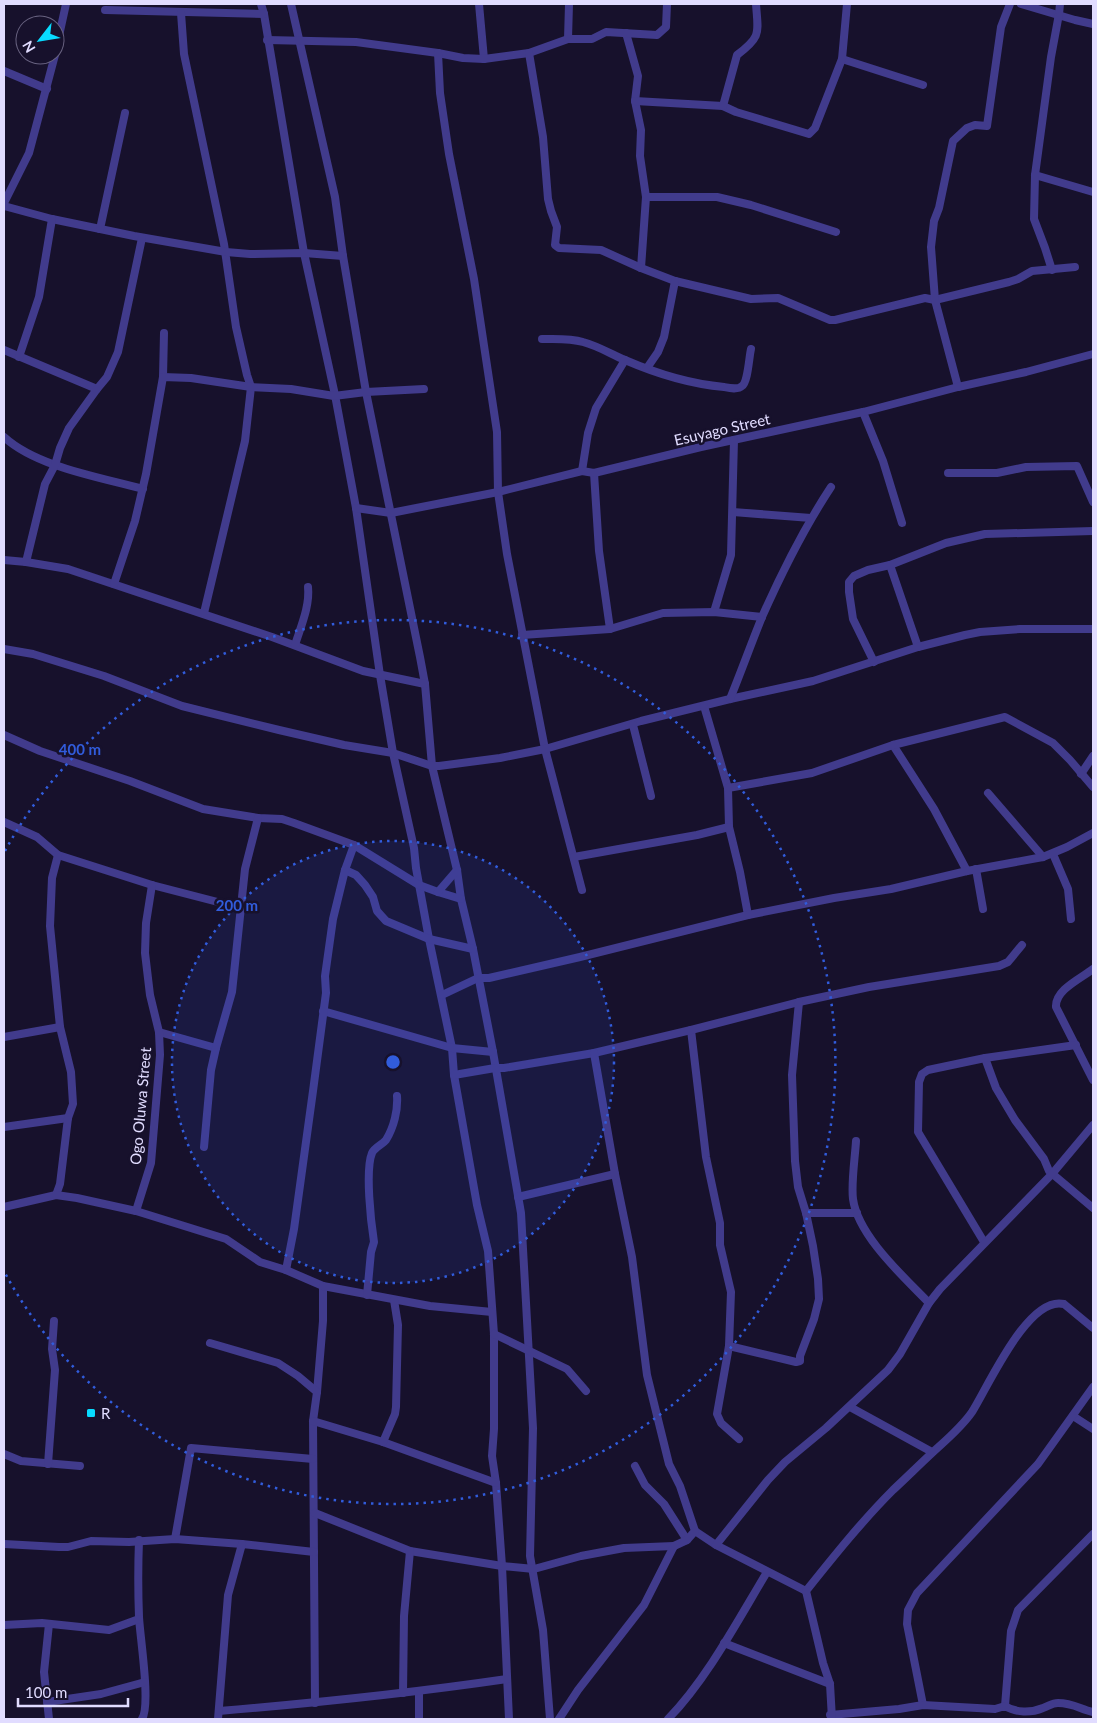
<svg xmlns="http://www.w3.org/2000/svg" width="1097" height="1723" viewBox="0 0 1097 1723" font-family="Lato,sans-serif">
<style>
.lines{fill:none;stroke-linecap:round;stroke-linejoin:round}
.street{stroke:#413b8c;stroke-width:8}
.ring{fill:none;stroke:#315cdc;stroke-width:2.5;stroke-dasharray:2.5 5}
.poi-dot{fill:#08dbff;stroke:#17112c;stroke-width:2}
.labels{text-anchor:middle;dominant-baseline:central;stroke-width:5;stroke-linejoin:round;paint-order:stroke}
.street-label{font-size:15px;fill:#e1dcff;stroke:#17112c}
.poi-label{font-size:15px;fill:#e1dcff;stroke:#17112c;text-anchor:start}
.centre{fill:#315cdc;stroke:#17112c;stroke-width:2.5}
.ring-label{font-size:15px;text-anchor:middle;font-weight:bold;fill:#315cdc;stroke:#17112c;stroke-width:5;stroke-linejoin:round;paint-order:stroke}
</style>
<rect width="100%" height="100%" fill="#17112c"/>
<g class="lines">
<!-- street -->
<g class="street">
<path d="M261,4L264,14L304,253L335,395L356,508L380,675L393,753L414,848L416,868L429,939L452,1048L454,1075L477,1205L488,1251L494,1334V1429L492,1456L496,1483L502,1566L509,1719"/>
<path d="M291,4L335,197L343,256L366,392L420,657L425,684L432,766L457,870L461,899L473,949L493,1052L521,1213L533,1428L530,1556L543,1630L550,1719"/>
<path d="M479,4L484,59"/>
<path d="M1021,4L1075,20L1093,24"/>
<path d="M105,10L264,14"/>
<path d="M181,13L184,54L224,244L236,327L247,375L251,387L245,441L204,613"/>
<path d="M626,33L638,76L635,101L641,130L640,156L646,197L641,268"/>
<path d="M568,39L569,4"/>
<path d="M267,40L356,42L438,53L463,58L484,59L529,53L568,39H592L606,32L657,35L666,27L667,4"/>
<path d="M438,53L440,93L449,154L474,279L497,432L498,492L507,554L545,749L582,890"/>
<path d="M529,53L543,137L548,199L551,211L557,227L555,245L559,248L601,250L641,268L675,281L751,299L778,298L830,320H835L925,298L935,300L1009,282L1018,279L1032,271L1075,267"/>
<path d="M55,54L66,4"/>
<path d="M842,59L923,85"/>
<path d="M4,71L47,89"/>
<path d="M635,101L723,106L736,112L809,134L815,128L842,59L847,4"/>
<path d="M723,106L737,55C762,36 758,33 756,4"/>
<path d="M1035,175L1093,192"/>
<path d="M646,197H717L751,205L836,232"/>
<path d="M4,203L29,153L55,55"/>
<path d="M4,206L52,219L134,236L226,252L250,254L304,253L343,256"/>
<path d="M100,229L125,113"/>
<path d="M1052,270L1045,248L1034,219L1035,175L1051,57L1059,14L1060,4"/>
<path d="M542,339C555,339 570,338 583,342C598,346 611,354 625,360C655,373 691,384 724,387C729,388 738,390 742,386C748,382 749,357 751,349"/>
<path d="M4,350L97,389"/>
<path d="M19,357L39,297L52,219"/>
<path d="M647,368L658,352L664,337L675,281"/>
<path d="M163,377L164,333"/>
<path d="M958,387L935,300L931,247L934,221L939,208L953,141L967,128L975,125L987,126L1001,27L1010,4"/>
<path d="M863,412L883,461L902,523"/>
<path d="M4,437C37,467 99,477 143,489"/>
<path d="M582,471L588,433L596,408L625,360"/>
<path d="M594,473L599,551L610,629"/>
<path d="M948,473H997L1026,467L1077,466L1093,502"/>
<path d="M356,508L391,513L498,492L582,471L594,473L701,447L863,412L958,387L1026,372L1093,354"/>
<path d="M733,512L811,518"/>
<path d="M4,560L26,562L68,569L272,637L363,671L425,684"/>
<path d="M26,562L45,484L55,465L60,448L69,428L97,389L107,377L118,352L142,238"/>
<path d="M890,565L918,647"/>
<path d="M114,584L135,521L146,474L163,377L191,378L251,387L291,389L334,396L366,392L424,389"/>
<path d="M714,612L731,555L734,440"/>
<path d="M522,635L610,629L663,613L714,612L762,617"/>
<path d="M295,645C301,626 310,606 308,587"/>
<path d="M4,649L33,654L104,676L182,706L279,730L344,745L393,753L432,766H439L500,758L545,749L641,721L730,699L813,681L918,647L965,635L980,632L1020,629H1093"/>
<path d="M874,662L853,619L849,592V582L854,576L868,570L890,565L946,543L985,534L1093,531"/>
<path d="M730,699C741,672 751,644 762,617C782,572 804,528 831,487"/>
<path d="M704,706L728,788L729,827L740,872L748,915"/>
<path d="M633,725L651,796"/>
<path d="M4,735L40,751L130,781L203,809L258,818L282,819L294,823L354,845L419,885L438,892L461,899"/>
<path d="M893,745L934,809L967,871"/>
<path d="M1081,774L1093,756"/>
<path d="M728,788L812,773L893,745L1005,717L1053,743L1070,760L1093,787"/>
<path d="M988,793L1043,857"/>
<path d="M4,822L37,837L58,855L152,885L241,908"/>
<path d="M1053,854L1068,889L1071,919"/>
<path d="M574,857L697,835L729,827"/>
<path d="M976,869L983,909"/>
<path d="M345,870L356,875L365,885L373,897L377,911L386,921L429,939L473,949"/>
<path d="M438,892L457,870"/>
<path d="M1093,969C1080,979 1055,990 1056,1007L1093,1080"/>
<path d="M442,995L478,978H489L580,957L748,915L834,898L891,889L967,871L1043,857L1067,847L1093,833"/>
<path d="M323,1011L452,1048L493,1052"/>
<path d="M691,1030L706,1157L720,1223V1245L731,1292L729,1346L717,1414L721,1423L739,1439"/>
<path d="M159,1032L216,1048"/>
<path d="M4,1037L60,1027"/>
<path d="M985,1058L996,1088L1015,1120L1044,1159L1049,1171L1093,1208"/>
<path d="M454,1075L495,1068H504L594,1053L691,1030L799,1002L869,987L999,966L1008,962L1022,945"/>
<path d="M4,1127L68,1118"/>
<path d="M856,1141C855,1158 851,1183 853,1199C858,1236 904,1277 929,1303"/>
<path d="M204,1147L211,1070L216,1048L232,992L245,869L258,818"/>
<path d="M56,1195L60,1184L68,1118L73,1104L71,1072L60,1027L50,926L52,878L58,855"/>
<path d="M518,1197L615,1174"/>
<path d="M4,1207L56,1195L77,1198L136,1211L226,1239L260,1262L286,1270L323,1286V1321L317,1392"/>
<path d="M136,1211L151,1163L160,1055L159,1032L150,995L145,953L146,923L152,885"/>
<path d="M806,1213H857"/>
<path d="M984,1242L918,1132L919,1082L922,1074L928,1070L985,1058L1076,1045"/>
<path d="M286,1270L294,1229L313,1091L326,993L325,976L333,919L345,870L354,845"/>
<path d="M323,1286L430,1306L492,1312"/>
<path d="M367,1295L371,1252L374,1242C371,1223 365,1170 372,1153C375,1147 382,1145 386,1140C394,1127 398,1110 397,1096"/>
<path d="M494,1334L567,1369L586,1391"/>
<path d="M210,1343L278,1363L298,1376L317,1392L313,1421L315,1703"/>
<path d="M729,1346L796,1362L800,1361V1356L814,1319L819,1299L818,1279L813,1246L806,1213L798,1187L795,1161L792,1075L799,1002"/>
<path d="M850,1407L932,1452"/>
<path d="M1073,1416L1093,1429"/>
<path d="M313,1421L383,1442L496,1483"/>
<path d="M383,1442L395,1414L396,1407L398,1325L394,1300"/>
<path d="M4,1454L21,1461L80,1466"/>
<path d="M48,1464L55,1370L52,1349L54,1321"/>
<path d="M635,1466L645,1485L664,1504L687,1540"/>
<path d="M315,1513L410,1551L502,1566L534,1569L581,1556L624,1548L674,1546"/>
<path d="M695,1531L716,1545L806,1591"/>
<path d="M175,1539L191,1448L313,1459"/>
<path d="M139,1540C138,1566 138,1591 139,1617C140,1637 151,1705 142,1719"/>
<path d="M4,1544L59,1547H68L91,1541L129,1542L175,1539L242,1544L314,1552"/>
<path d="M716,1545L768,1480L785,1462L826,1428L888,1370L900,1354L929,1303L940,1289L1052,1174L1093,1125"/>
<path d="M49,1624L44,1672L49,1719"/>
<path d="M4,1625L42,1623L109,1630L139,1619"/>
<path d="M724,1643L830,1684"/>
<path d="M419,1691V1719"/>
<path d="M403,1693L404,1616L410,1551"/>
<path d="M47,1702L101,1694L145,1682"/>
<path d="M923,1705L907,1624L908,1610L917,1593L1038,1464L1093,1387"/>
<path d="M1005,1706L1011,1631L1018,1610L1093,1534"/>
<path d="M219,1711C315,1703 411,1693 507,1679"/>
<path d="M830,1715L899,1709L923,1705L995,1709L1005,1706C1016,1713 1031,1713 1043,1708C1049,1706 1052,1703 1058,1703C1073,1703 1080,1709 1093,1712"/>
<path d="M218,1719L228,1595L242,1544"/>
<path d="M559,1719L578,1690L644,1605L674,1546L687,1540L695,1531L680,1486L669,1464L647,1375L632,1257L615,1174L594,1053"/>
<path d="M668,1719C707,1679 738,1620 767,1572"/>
<path d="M832,1719L830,1684L823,1663L806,1591C834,1556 862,1521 893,1490C906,1478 919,1465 932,1453C946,1440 961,1428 972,1412C988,1387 1028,1295 1064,1304L1093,1328"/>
</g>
</g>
<!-- distance rings -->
<circle cx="393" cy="1062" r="221" fill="#315cdc" fill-opacity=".12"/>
<g class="ring">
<circle cx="393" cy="1062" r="221"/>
<path d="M5 851A442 442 0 1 1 5 1273"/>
</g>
<!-- markers -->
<rect class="poi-dot" x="86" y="1408" width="10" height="10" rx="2.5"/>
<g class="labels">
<!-- street labels -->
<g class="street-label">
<text transform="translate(722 429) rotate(-13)">Esuyago Street</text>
<text transform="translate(140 1106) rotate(-85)">Ogo Oluwa Street</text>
</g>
<!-- poi labels -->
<g class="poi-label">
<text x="101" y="1413">R</text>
</g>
</g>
<circle cx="393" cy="1062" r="8" class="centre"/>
<g class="ring-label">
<text x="80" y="755">400 m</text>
<text x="237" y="911">200 m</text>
</g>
<!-- border -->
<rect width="1097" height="1723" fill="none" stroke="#e1dcff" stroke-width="10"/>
<!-- north arrow -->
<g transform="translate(40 40) rotate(239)"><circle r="24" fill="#17112c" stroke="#686280"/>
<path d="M0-4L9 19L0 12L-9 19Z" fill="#08dbff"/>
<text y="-8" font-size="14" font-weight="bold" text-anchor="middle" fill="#e1dcff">N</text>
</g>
<!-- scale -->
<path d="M18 1698v8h110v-8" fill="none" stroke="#e1dcff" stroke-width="2.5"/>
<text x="25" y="1698" font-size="15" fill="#e1dcff" stroke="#17112c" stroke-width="4" paint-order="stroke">100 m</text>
</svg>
